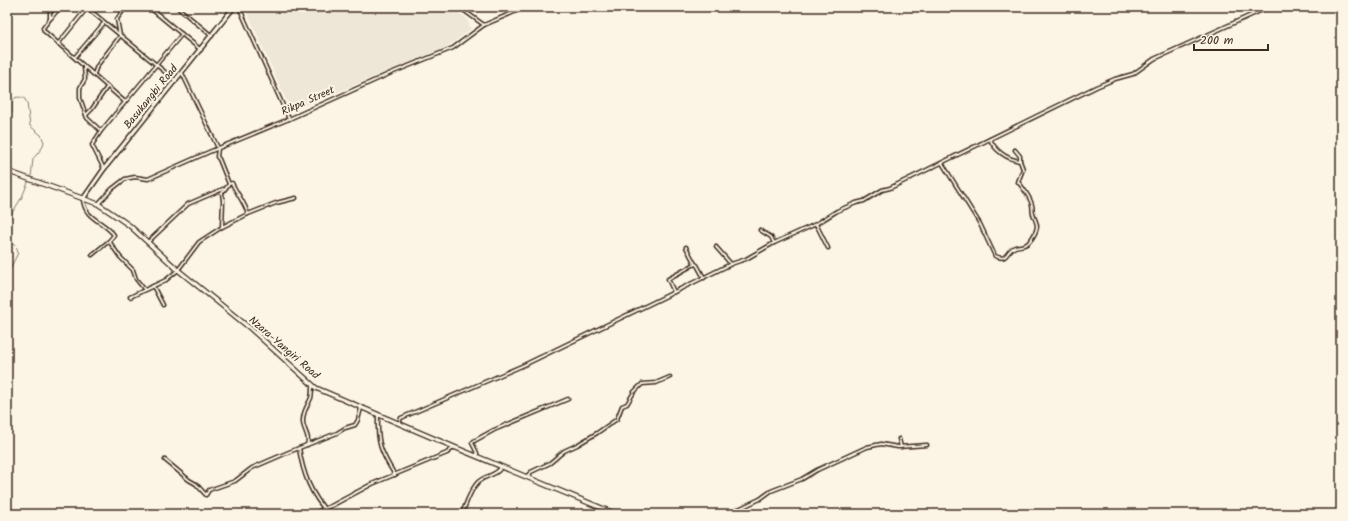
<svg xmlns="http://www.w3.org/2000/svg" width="1348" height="521" viewBox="0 0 1348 521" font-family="Kalam,sans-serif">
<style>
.built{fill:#eee6d6}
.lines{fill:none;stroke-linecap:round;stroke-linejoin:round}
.stream{stroke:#85796b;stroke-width:1}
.street-casing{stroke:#3b2a1e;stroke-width:5}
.secondary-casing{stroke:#3b2a1e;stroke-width:6}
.primary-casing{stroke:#3b2a1e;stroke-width:6}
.street{stroke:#fcf5e5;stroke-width:2}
.secondary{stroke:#fcf5e5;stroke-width:3}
.primary{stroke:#fcf5e5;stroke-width:3.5}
.labels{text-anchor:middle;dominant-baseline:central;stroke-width:4;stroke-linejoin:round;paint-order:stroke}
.street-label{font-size:11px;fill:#3b2a1e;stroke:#fcf5e5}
</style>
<rect width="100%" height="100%" fill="#fcf5e5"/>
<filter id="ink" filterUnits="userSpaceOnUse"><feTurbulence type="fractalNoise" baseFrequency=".025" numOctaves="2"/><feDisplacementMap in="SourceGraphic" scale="8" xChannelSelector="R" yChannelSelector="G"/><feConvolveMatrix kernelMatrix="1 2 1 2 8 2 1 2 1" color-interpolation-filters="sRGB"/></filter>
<g filter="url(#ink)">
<!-- built -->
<path class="built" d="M245,7H451L467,19L471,29L447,47L291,111Z"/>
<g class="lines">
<!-- stream -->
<g class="stream">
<path d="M7,118L12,113C13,105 9,94 24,98L27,103L30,126L41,135L44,142L42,148L33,159L31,177"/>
<path d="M7,228L12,213L22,197L29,180"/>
<path d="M7,238L17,248L18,253L10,269L7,271"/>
</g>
<!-- street casing -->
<g class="street-casing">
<g id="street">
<path d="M50,7V19L43,28L44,31L125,102"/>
<path d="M86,7L176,81"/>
<path d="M149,7L201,50"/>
<path d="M177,7L212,36"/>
<path d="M239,7L289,119"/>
<path d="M459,7L484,25"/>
<path d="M51,18L60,7"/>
<path d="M58,44L87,8"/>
<path d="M75,57L104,23"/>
<path d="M84,67L85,79L80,88V98L87,118L101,131L92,145L104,169"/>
<path d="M94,74L97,66L120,36L117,19L126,7"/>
<path d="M86,115L92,109L107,87"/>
<path d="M101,131L182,34"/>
<path d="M990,139C995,151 1007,159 1020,161"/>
<path d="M942,163L980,224L995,256C1009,262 1005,251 1015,247C1020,245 1025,247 1029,242C1032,239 1037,231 1037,226C1037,222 1034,218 1033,214C1032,211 1033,208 1032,205C1031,199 1022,186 1018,182L1023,169L1020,161V156L1015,150"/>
<path d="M229,184L232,183C237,194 245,203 248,214"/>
<path d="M83,199C84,219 104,221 114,235L109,241L92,255"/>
<path d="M98,204L112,189L125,179L135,177L148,179L209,152L289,119L391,73L453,48L484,25L526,7"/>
<path d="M816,224L828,248"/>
<path d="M222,227L248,214L276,203L296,198"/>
<path d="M760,230L771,237L774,243"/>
<path d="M109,241L120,257L133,270L136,279L144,289"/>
<path d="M148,242L188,204L223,189"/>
<path d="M686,247L695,264L697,265L704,278"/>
<path d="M716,247L731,264"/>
<path d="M153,286L163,305"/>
<path d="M674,292L668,279L695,264"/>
<path d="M130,297L166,280L178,270L199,242L222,227L223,201L222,193L229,184L219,159L217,157L218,148L182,73"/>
<path d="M378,415C377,443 380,451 395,475"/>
<path d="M399,423L401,418L524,365L660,299L731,264L746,259L774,243L816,224L837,211L856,203L864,201L882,190L890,188L1096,87L1115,79L1133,74L1154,59L1269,7"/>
<path d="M899,439L901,447"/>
<path d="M307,445C311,436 302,429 303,420C303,411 308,405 311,398C312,394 312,389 312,385"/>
<path d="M299,448C303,474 311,495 329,514"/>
<path d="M477,456V453L472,443L474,441L494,430L568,399"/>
<path d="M165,460L189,480L196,484L206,495L209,490L235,481L252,468L289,452L337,433L345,428L355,425L358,420L361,408"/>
<path d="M527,476L531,472L550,463L564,451L577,445L597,433L617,419L622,406L627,404L634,392L642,384L656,383L670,377"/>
<path d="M312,514L333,505L372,484L447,453L453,448"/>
<path d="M462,514C466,504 470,490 478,482C485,475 497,476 501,467"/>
<path d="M728,514L760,499L771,491L802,479L817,470L867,447L881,444L898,447L927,445"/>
<path d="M897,514H902"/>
<path d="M1336,514L1341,512"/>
</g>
</g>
<!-- secondary casing -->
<g class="secondary-casing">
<path id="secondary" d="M83,199L104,169L234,7"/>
</g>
<!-- primary casing -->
<g class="primary-casing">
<path id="primary" d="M7,171L98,204L113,214L130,226L178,270L251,329L316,388L454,447L616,514"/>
</g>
<!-- street -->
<use href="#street" class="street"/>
<!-- secondary -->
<use href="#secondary" class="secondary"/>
<!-- primary -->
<use href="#primary" class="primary"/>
</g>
</g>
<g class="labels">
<!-- street labels -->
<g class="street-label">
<text transform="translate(151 97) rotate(-51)">Basukangbi Road</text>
<text transform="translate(308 101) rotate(-24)">Rikpa Street</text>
<text transform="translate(284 348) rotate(41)">Nzara-Yangiri Road</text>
</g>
</g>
<!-- margin -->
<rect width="1348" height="521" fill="none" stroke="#fcf5e5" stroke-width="24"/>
<rect x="12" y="12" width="1324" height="497" fill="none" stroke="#3b2a1e" stroke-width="1.5" filter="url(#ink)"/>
<!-- scale -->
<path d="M1194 44v6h74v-6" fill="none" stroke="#3b2a1e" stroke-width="2"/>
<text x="1200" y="44" font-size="12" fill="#3b2a1e" stroke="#fcf5e5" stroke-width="3" paint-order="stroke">200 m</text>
</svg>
